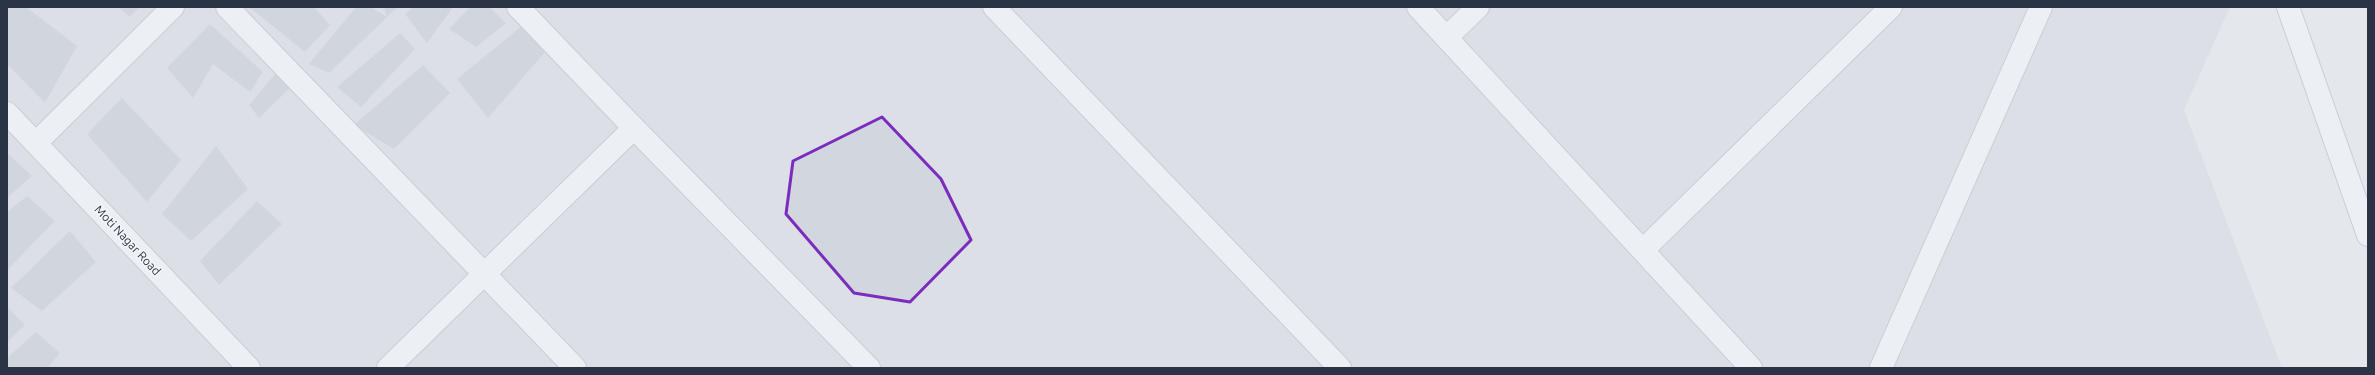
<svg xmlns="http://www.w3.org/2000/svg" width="2375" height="375" viewBox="0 0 2375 375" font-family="Ubuntu,sans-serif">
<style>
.built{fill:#d2d6de}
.building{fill:#bbc0ca}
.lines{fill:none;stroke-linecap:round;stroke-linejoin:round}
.minor-casing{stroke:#a9aeb7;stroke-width:24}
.minor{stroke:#f7f8fa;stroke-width:22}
.marked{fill:none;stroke:#7b2cbf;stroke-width:3;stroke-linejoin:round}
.labels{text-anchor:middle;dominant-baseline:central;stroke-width:3;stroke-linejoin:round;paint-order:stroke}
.street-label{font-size:12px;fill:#2b3445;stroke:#f4f6f9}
</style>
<rect width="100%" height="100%" fill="#e4e7ec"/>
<!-- built -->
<path class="built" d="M7,7H2230L2184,110L2282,368H7Z"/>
<!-- building -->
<g class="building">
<path d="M10,7H26L77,46L45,103L7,64V10Z"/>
<path d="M118,7H140L130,17Z"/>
<path d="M249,7H314L330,25L305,52Z"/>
<path d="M356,7H371L387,17L329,73L309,64Z"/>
<path d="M384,7H398L387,17Z"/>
<path d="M414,7H453L427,43L405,14Z"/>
<path d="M470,7H490L506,23L476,47L449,29Z"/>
<path d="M210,24L263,72L250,92L213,64L193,98L167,68Z"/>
<path d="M523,25L545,52L488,118L457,79Z"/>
<path d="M400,33L415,49L361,107L337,87Z"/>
<path d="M423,65L450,93L394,149L354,125Z"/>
<path d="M276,73L291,87L259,118L249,105Z"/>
<path d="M122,98L181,160L147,202L87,134Z"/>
<path d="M216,146L248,189L191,241L162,214Z"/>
<path d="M7,153L32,176L7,198Z"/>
<path d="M27,196L55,221L7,270V212Z"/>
<path d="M257,201L282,224L219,285L200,261Z"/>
<path d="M70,231L96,262L42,311L11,288Z"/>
<path d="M7,306L25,325L7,342Z"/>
<path d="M36,332L60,353L47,368H7V358Z"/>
</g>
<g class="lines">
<!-- minor casing -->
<g class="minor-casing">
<g id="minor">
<path d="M227,7L575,368"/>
<path d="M518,7L634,128"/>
<path d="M994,7L1340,368"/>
<path d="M1418,7L1751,368"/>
<path d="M2288,7L2368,235"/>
<path d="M1447,37L1478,7"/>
<path d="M7,113L249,368"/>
<path d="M36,143L173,7"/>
<path d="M1643,250L1891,7"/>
<path d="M388,368L634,128L869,368"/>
<path d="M1881,368L2041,7"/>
</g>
</g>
<!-- minor -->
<use href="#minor" class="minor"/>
</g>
<!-- marked area -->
<path d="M0 0H2375V375H0ZM882,117L941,179L971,240L910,302L854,293L786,214L793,161Z" fill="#e4e7ec" fill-opacity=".55" fill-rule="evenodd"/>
<path class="marked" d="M882,117L941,179L971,240L910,302L854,293L786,214L793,161Z"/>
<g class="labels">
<!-- street labels -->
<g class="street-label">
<text transform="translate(128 240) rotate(47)">Moti Nagar Road</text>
</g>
</g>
<!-- border -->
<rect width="2375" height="375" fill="none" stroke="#2b3445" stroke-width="16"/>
</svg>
